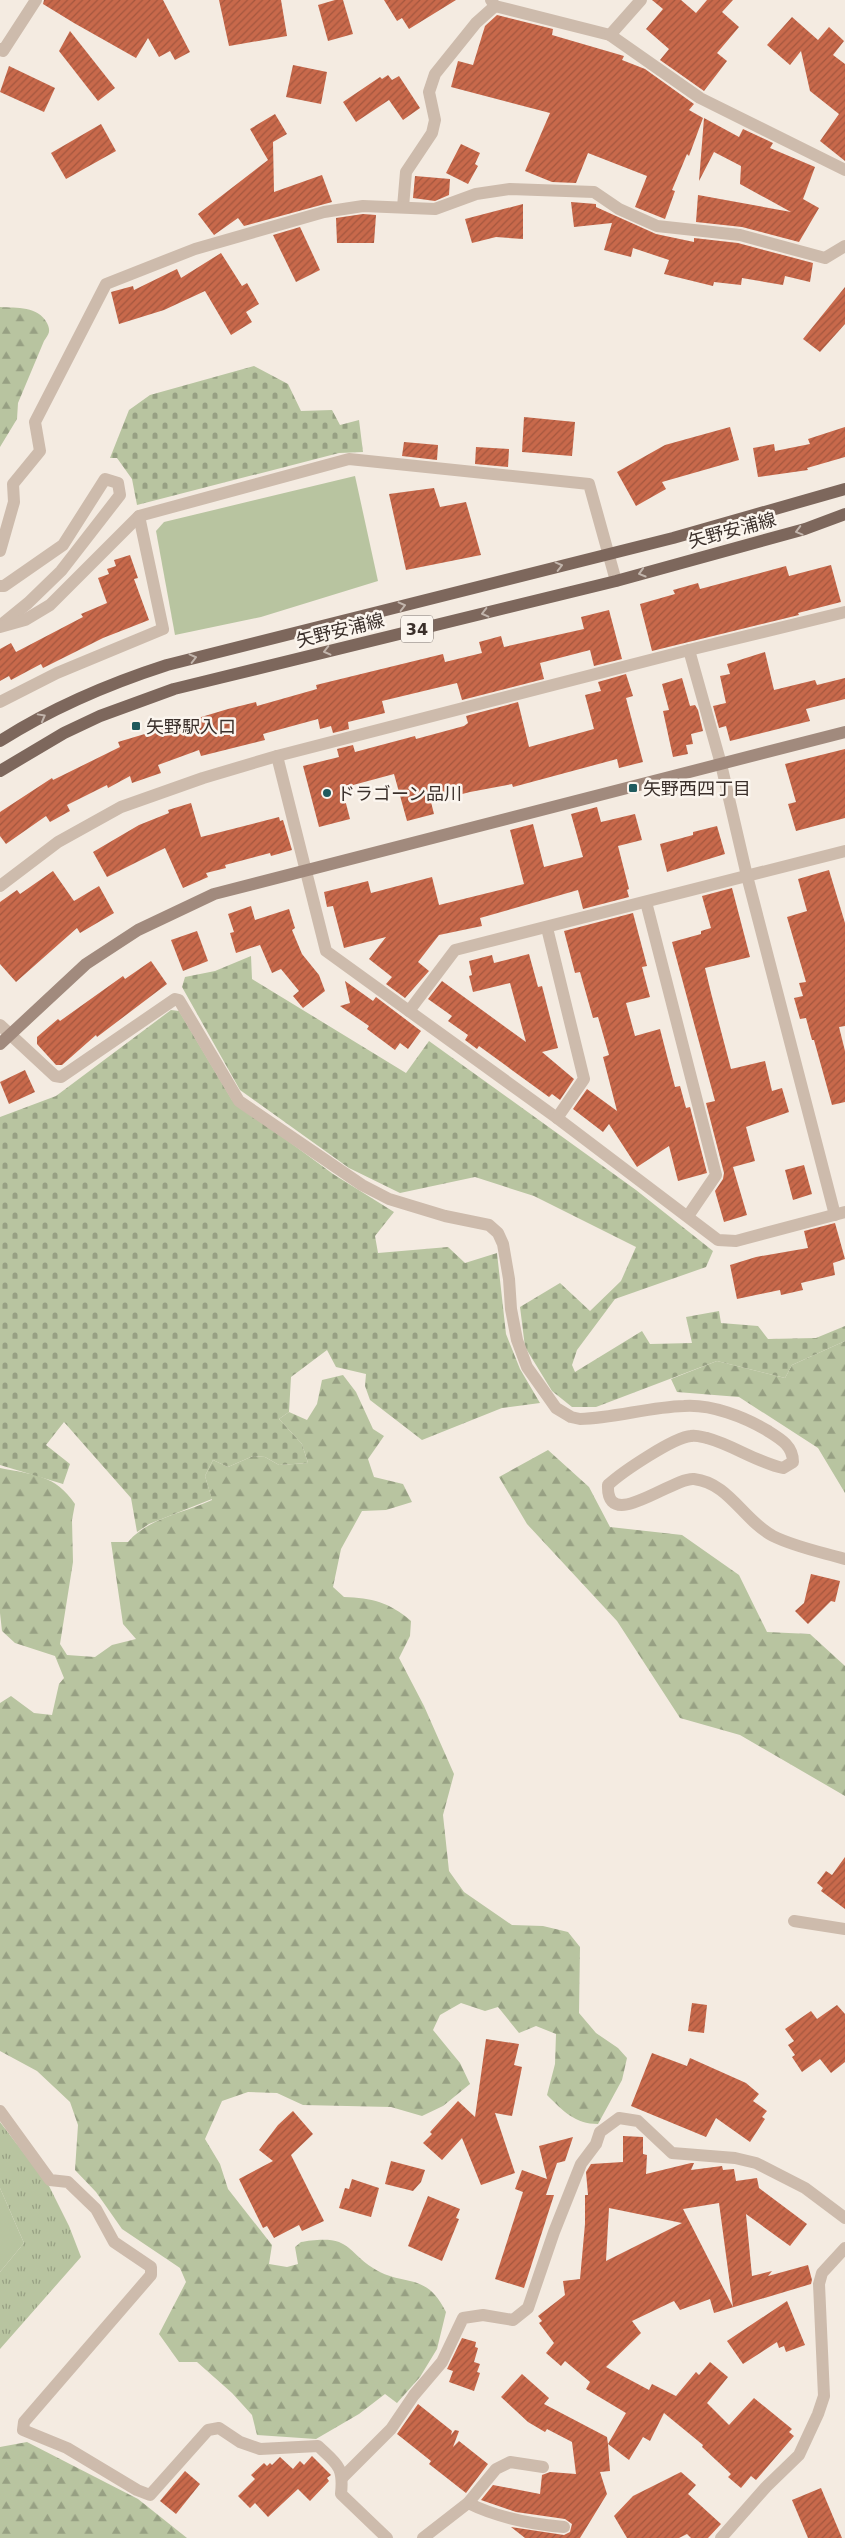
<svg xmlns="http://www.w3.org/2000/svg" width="845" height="2538" viewBox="0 0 845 2538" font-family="'DejaVu Sans','Noto Sans JP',sans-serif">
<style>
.grass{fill:url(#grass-tufts)}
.forest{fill:url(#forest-firs)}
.cemetery{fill:url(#cemetery-stones)}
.park{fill:#b8c4a0}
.building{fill:url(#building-hatch);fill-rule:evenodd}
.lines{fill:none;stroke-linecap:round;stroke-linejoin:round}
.street{stroke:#cdbbac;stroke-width:12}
.secondary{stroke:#a18a7d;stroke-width:12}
.primary{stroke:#7d675c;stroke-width:12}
.oneway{stroke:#c2b5ac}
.poi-dot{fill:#1f5a5e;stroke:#fbf5ee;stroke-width:2}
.labels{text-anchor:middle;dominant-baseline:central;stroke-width:5;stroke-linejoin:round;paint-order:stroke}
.shield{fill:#fbf5ee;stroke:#756b66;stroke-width:1}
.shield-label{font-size:16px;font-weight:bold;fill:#3b302b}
.street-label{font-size:18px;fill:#3b302b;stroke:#fbf5ee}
.poi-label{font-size:18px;fill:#3b302b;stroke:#fbf5ee;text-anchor:start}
</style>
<defs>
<pattern id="grass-tufts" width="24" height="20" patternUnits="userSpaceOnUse" patternTransform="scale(1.25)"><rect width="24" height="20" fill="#b8c4a0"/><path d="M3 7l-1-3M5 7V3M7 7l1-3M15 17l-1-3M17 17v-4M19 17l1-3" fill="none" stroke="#97a083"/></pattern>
<pattern id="forest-firs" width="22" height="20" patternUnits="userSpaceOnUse" patternTransform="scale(1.25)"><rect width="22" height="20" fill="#b8c4a0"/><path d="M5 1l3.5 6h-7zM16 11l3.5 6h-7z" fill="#97a083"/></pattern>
<pattern id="cemetery-stones" width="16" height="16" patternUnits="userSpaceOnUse" patternTransform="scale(1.25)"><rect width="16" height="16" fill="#b8c4a0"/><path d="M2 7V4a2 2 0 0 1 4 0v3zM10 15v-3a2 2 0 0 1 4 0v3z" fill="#97a083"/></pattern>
<pattern id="building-hatch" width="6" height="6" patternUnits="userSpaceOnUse" patternTransform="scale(1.25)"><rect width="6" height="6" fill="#c8694b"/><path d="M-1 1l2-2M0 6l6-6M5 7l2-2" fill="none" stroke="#a4573f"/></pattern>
</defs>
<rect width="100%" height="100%" fill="#f4ebe1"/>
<!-- grass -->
<path class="grass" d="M0,2122L49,2186L69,2226L81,2257L0,2349V2272L24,2243L0,2188Z"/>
<!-- forest -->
<g class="forest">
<path d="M0,307C17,308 38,306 47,323C51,331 49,334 44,341L18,403L17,419L0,447Z"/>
<path d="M845,1341V1493L818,1448L739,1397L677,1392L671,1379L717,1361L785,1378L792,1365Z"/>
<path d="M343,1375L356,1392L373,1429L384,1436L368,1459L374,1477L403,1484L412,1502L386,1510L362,1511L341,1549L333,1587L344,1597C372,1598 389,1602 411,1621L410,1636L399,1658L424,1706L454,1774L443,1815L449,1871L464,1892L512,1925L543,1926L568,1932L580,1947L579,2013L596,2033L618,2048L627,2058L622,2080L598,2124C575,2124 563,2111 547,2095L555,2064L556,2034L536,2026L519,2033L498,2007L485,2011L461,2003L440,2015L433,2030L460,2063L470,2084L443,2106L422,2116L391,2107L303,2105L277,2093L248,2092L222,2101L205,2139L220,2164L228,2189L272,2245L269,2264L287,2267L298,2264L295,2247L301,2242C311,2240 329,2238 339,2242C353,2248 360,2261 373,2268C404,2288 425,2270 446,2312L437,2349L420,2377L397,2403L385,2394L359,2414L316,2439L257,2435L252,2415L232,2393L197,2362H179L159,2334L186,2282L180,2268L122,2229L96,2192L75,2170L78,2125L70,2102L37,2071L0,2051V1703L11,1696L34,1713L52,1715L59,1684L64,1678L55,1656L15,1643L2,1631L0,1613V1468C33,1475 55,1474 75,1504L72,1520L73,1562L60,1644L67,1655L95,1657L112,1645L136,1639L123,1624L111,1542H128C148,1518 184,1513 212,1500L205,1476L213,1460L228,1467L253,1456L265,1457L279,1465L308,1463L302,1444L279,1419L289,1412L307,1420L317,1404L322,1380Z"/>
<path d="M548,1450L589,1487L610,1527L682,1535L739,1575L767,1632L810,1634L845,1666V1796L740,1735L680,1718L617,1621L527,1524L499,1477Z"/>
<path d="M27,2442L138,2499L187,2538H0V2447Z"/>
</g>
<!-- cemetery -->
<g class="cemetery">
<path d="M254,366L288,384L301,411L332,410L340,425L359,420L363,452L339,453L137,505L132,479L117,458H110L129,410L150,395Z"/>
<path d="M251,956L252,979L406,1073L429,1041L636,1190L713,1251L706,1267L615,1299L577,1350L572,1365L575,1372L642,1331L650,1344L692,1343L686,1317L719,1311L721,1323L758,1326L768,1339L816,1338L845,1326V1341L792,1365L785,1378L717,1361L596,1407H572L552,1391L525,1347L520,1307L560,1283L590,1311L621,1281L636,1247L534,1196L475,1177L400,1193L349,1168L240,1090L182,987L185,977L215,971Z"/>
<path d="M171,1010L179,1011L232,1100L333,1174L394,1212L375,1236L378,1253L448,1247L465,1263L497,1253L506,1334L520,1369L540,1403L502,1408L422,1440L370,1400L365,1386L366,1374L336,1367L327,1350L291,1377L289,1412L279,1419L302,1444L308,1463L279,1465L265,1457L253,1456L228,1467L213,1460L205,1476L212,1499L149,1524L137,1532L131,1498L64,1422L46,1445L70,1464L63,1484L0,1465V1117L56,1096Z"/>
</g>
<!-- park -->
<g class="park">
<path d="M355,476L378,581L261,617L175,635L156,531L164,522Z"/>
<path d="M0,2188L24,2243L0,2272Z"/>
</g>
<!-- building -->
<g class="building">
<path d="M44,0H163L190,52L175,60L170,51L159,57L148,38L136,58L74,23L43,4Z"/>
<path d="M219,0H281L287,36L229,46Z"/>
<path d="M335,0H343L353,34L328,41L318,5Z"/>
<path d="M384,0H456L409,29L402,18L397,21Z"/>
<path d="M652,0H681L696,13L707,0H733L722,12L739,27L717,53L727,61L704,91L660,60L669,49L646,29L663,9Z"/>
<path d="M497,15L553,29L552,35L624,56L622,60L645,69L694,104L689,110L703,118L689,156L687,154L672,190L675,191L665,219L635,207L647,176L588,153L576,183L552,182L525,171L550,113L451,87L458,61L473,65L485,26Z"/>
<path d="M792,17L818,40L829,27L844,41L833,55L845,64V161L820,141L839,114L810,91L801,51L790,65L767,45Z"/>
<path d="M70,31L115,88L98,101L59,51Z"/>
<path d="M293,65L327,72L321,104L286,97Z"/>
<path d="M9,66L55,88L44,112L0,92Z"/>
<path d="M388,75L392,80L399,76L420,108L403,120L389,100L356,122L343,102L380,77L382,79Z"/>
<path d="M275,114L287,134L273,142L274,192L322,175L332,202L244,226L238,218L214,235L198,214L268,160L250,129Z"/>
<path d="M704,118L739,137L743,129L773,143L770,148L815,167L803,199L819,208L799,242L742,227L696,222L698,195L791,212L740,184L741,166L714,152L699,181Z"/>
<path d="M101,124L116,151L66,179L51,153Z"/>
<path d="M461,144L480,153L475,164L478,166L468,184L446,173Z"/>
<path d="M415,176L450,179L449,195L435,201L413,198Z"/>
<path d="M571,202L596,204V207L656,234L694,242V238L738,243L813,263L810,282L785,276L783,285L742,278L741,285L714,282L713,286L664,274L669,260L633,248L631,257L604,250L612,223L574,227Z"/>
<path d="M523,204V239L496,237L472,243L465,219Z"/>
<path d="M363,214L376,215L374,243H337L336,218Z"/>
<path d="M300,227L320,270L296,282L273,235Z"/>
<path d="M221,253L242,286L247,283L259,304L246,312L252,322L231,335L205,291L164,310L119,324L111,292L133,286L134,290L177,269L181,278Z"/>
<path d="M845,287V324L820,352L803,339Z"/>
<path d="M524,417L575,422L572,456L522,452Z"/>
<path d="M730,427L739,460L662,482L666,489L636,506L617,472L665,445Z"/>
<path d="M845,427V457L807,468L808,470L758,477L753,448L774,444L775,451L810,444L808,439Z"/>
<path d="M404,442L438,445L437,460L402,456Z"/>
<path d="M476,447L509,449L508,467L475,464Z"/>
<path d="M434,488L440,507L466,502L481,555L406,570L389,494Z"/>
<path d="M130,555L138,578L134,579L149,620L103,638L43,668L41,664L11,680L9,676L0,681V649L11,643L16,652L83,617L81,614L107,603L98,578L109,574L107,569L116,566L114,560Z"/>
<path d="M831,565L841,602L798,613L799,615L652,651L640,604L675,594L673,590L698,583L700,589L786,566L789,576Z"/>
<path d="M609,610L622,659L594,666L590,650L540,663L544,679L462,700L457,683L382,701L385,713L348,722L349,729L333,733L331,726L320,729L318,719L263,734L265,740L201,756L199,750L158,765L161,773L132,783L130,776L108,788L107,785L67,805L70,811L50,822L46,816L6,844L0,836V812L52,778L53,780L120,747L118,742L228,709L256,702L257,706L317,689L316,685L443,654L445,662L482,653L479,642L501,636L504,647L584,629L581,617Z"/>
<path d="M765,652L774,690L815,680L817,685L845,678V699L806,709L810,721L730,741L726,726L719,728L713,706L726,703L720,676L730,674L727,664Z"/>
<path d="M626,674L633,696L626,698L643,762L619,768L617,759L513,787L512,784L470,792L431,802L434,814L407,821L394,774L342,788L350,819L319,827L303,766L339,757L337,749L353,745L355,752L415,736L416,739L464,726L468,723L466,716L518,702L529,747L594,729L585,695L601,691L598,682Z"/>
<path d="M682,678L690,706L695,705L698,710L703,731L691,734L693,744L686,745L688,754L673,757L663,711L669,710L662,684Z"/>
<path d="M845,749V818L796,831L788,804L796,802L785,764Z"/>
<path d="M191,803L201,837L279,817L280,821L283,820L292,850L271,856L270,853L225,865L226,868L206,873L208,877L183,888L165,848L107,877L93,852L139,825L169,813L168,810Z"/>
<path d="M597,807L601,822L635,814L642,840L618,846L629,889L627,890L629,897L583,909L578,890L480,918L482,926L439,935L418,962L429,971L405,998L386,984L392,977L369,959L386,937L344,948L333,906L327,907L324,892L368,881L371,893L432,877L439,905L516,886L524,884L510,830L533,824L544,867L583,857L571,814Z"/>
<path d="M717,826L725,854L667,872L660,844L693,835V832Z"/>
<path d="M829,870L845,923V1026L839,1027L845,1051V1102L832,1105L814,1040H812L806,1018L800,1019L794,998L803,996L799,983L806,982L787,917L807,911L798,879Z"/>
<path d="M53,871L74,901L99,886L114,913L80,933L77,928L16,982L0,964V902L17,890L20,894Z"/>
<path d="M732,888L750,957L705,968L711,993L731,1069L765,1061L772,1091L782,1088L789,1112L746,1127L755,1161L733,1167L747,1215L724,1222L715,1191L723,1179L724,1173L706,1103L715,1101L672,942L701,934V931L711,928L702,896Z"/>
<path d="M251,906L255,920L289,909L295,928L292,930L302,954L319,975L325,991L303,1008L293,996L299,991L281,969L272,973L260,945L236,953L230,933L234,932L228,914Z"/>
<path d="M633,913L647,966L642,967L650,997L626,1003L635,1036L660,1029L675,1087L680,1086L686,1108L690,1107L707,1173L678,1181L669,1146L637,1167L609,1124L603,1132L573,1109L587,1089L617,1111L603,1057L609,1055L598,1017L593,1018L580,972L575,973L564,931Z"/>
<path d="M197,931L208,961L183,971L171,940Z"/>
<path d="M529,954L538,987L542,986L558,1048L542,1052L574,1079L560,1100L552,1094L549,1097L479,1046L477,1049L465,1040L468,1035L448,1021L452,1016L428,999L442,981L526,1042L510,983L473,992L469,976L472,975L469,961L492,955L494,963Z"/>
<path d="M151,961L167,984L97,1037L96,1035L62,1065H56L37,1044V1037L58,1019L60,1021L123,976L125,979Z"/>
<path d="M345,981L373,1001L376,997L421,1031L408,1049L400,1043L395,1050L367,1029L369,1026L340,1006L350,1003Z"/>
<path d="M25,1070L35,1092L9,1104L0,1082Z"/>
<path d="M804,1165L812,1194L793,1200L785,1170Z"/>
<path d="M835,1223L845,1259L833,1263L835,1275L801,1283L803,1290L781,1295L780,1290L737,1299L730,1265L756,1257L808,1248L804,1231Z"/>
<path d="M811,1574L840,1581L835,1602L831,1601L808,1624L795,1611L804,1603Z"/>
<path d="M845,1857V1909L821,1891L823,1888L817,1883L826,1871L832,1875Z"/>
<path d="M692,2003L707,2005L704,2033L688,2031Z"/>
<path d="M837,2005L845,2014V2062L831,2073L820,2059L802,2072L792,2057L795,2055L788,2045L794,2041L785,2029L811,2011L817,2019Z"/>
<path d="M486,2039L519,2044L514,2065L522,2067L512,2116L495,2113L515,2173L481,2185L462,2138L442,2160L423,2143L432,2134L430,2132L458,2101L475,2117Z"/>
<path d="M652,2053L687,2066L690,2058L746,2083L759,2094L753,2101L767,2111L762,2117L765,2119L750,2142L716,2118L706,2137L631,2106Z"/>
<path d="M293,2111L313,2134L291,2155L324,2221L302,2231L299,2225L274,2238L267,2226L263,2228L239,2179L273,2161L259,2150L278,2125Z"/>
<path d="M623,2136L643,2137V2154L647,2155L646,2174L691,2163H694L691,2170L722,2166L723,2170L734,2169L736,2181L757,2178L759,2188L807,2224L790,2246L746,2214L752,2276L772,2271L768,2276L808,2265L812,2280L811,2284L714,2313L710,2299L680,2310L674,2301L632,2321L641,2333L606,2367L649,2390L652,2384L676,2396L696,2372L699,2375L710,2362L728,2377L707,2403L729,2425L754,2398L792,2429L789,2432L794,2436L756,2480L751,2476L741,2488L728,2477L731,2474L702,2447L703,2445L664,2413L650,2441L643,2437L629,2460L608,2444L610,2471L600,2472L607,2494L580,2538H525L511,2527L564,2535L570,2532L572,2524L565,2519L516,2512L481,2500L493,2485L540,2494L542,2475L550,2472L576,2474L572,2442L547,2429L545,2432L528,2422L501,2397L522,2374L549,2398L544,2404L607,2437L608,2444L626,2413L586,2389L590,2382L565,2361L561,2366L546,2353L554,2343L539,2323L542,2321L538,2316L565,2295L563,2281L580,2279L585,2224V2195H588L586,2172L591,2164L623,2162ZM719,2203L733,2307L683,2209ZM609,2208L682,2223L606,2261Z"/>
<path d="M573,2137L565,2161L557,2163L546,2195H554L524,2288L495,2279L523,2192L515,2189L522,2170L547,2179L539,2146Z"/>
<path d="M391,2161L425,2170L421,2182L413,2191L385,2184Z"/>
<path d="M352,2179L379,2188L371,2217L339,2208L345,2188L349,2189Z"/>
<path d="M428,2196L460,2209L456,2218L459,2219L442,2261L408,2246Z"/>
<path d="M787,2301L805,2345L786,2352L784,2346L779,2348L777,2342L743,2364L727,2341Z"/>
<path d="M462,2338L476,2342L475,2347L478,2348L474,2362L480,2364L477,2372L480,2373L474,2391L449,2382L453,2371L447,2369Z"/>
<path d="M418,2404L452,2431L451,2435L455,2430L459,2431L453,2447L459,2441L488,2464L466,2493L429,2464L431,2461L397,2434Z"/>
<path d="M312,2456L331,2475L327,2478L329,2481L310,2501L298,2489L268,2517L255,2503L250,2508L238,2496L255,2479L251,2475L264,2463L267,2466L270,2463L272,2465L280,2457L293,2469L300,2461L304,2465Z"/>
<path d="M185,2471L200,2484L176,2514L160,2501Z"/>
<path d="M681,2472L696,2485L688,2494L721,2524L708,2538H691L687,2534L679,2538H627L614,2516L633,2496Z"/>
<path d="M821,2488L842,2538H808L792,2500Z"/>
</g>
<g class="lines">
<!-- street -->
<g class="street">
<path d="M491,0L495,6L610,35L700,98L845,170"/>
<path d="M610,35L641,0"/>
<path d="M0,49L3,51L36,0"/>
<path d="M403,207L406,172L432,133L435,120L429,92L435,74L476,23L495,6"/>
<path d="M0,551L14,502L13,484L40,451L35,422L106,284L195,249L324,212L363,206L435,209L476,194L510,189L594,192L619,209L657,226L740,235L825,258L845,246"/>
<path d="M0,586H4L63,545L105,479L118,483L120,495L61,571L28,603L1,625"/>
<path d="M0,627L25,620L50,605L139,516L349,459L589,484L616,581"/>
<path d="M689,650L721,764L747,876L835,1215"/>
<path d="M0,702L57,673L163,629L139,516"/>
<path d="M277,756L326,951L557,1118L718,1240L736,1241L845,1212"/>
<path d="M0,886L58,842L121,807L203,778L277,756L689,650L845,612"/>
<path d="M646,902L716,1175L688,1216"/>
<path d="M547,928L584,1079L557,1118"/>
<path d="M409,1011L455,950L845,851"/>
<path d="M0,1025L55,1076L61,1077L175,999L179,1000L239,1101L362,1185L389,1199L445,1216L489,1225L498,1233L503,1244L509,1279L511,1309L517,1340L527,1367L556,1408L571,1417L580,1419C615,1418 649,1407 684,1406C711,1404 745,1417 768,1431C781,1439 793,1446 793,1462L783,1468C756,1462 733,1445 707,1438C702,1437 696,1435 691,1436C674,1437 622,1472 608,1485C606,1534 672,1477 694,1479C729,1483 743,1520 773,1536C795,1547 821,1552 845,1559"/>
<path d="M794,1921L845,1929"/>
<path d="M0,2111L50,2180L68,2182L96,2209L114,2242L151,2267V2275L24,2422L23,2430L67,2448L137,2490L150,2495L208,2430L219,2428L240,2442L260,2449L318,2446C337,2464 344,2466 341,2494L387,2538"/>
<path d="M343,2477L391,2429L414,2395L442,2362L463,2318L483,2315L513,2320L528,2308L554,2232L581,2164L596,2144L600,2132L619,2118L638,2121L672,2153L735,2158L756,2163L805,2188L845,2218"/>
<path d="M468,2503C498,2518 530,2524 564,2527"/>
<path d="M423,2538L468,2503L496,2469L510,2462L543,2467"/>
<path d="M721,2538L766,2487L799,2455L818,2414L824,2396L819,2284L822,2273L845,2248"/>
</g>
<!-- secondary -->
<path class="secondary" d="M0,1044L86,964L138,930L214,894L845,732"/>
<!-- primary -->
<g class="primary">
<path d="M0,741C52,708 108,684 167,665L673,538L845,489"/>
<path d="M0,771L64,733L100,716L174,689L616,581L805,529L845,514"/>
</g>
</g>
<!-- one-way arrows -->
<defs><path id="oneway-chevron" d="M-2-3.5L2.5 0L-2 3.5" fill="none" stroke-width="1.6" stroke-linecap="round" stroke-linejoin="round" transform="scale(1.25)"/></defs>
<g class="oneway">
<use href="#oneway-chevron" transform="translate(799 531) rotate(165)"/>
<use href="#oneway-chevron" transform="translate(559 566) rotate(-14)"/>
<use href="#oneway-chevron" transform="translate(642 573) rotate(164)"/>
<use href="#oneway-chevron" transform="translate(402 606) rotate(-14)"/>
<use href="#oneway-chevron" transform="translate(485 613) rotate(166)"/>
<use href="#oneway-chevron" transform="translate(327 651) rotate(166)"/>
<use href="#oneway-chevron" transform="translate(193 658) rotate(-14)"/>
<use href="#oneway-chevron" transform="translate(42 717) rotate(-29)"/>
</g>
<!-- markers -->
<g class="poi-dot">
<rect x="131" y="721" width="10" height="10" rx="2.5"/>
<rect x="628" y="783" width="10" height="10" rx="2.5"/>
<circle cx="327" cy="793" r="5"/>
</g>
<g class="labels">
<!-- shield labels -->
<rect class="shield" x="401" y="615.5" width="32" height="27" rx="4"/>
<g class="shield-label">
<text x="417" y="629">34</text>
</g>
<!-- street labels -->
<g class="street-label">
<text transform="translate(732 530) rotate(-15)">矢野安浦線</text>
<text transform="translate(340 630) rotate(-14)">矢野安浦線</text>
</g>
<!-- poi labels -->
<g class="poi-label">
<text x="146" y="726">矢野駅入口</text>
<text x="643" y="788">矢野西四丁目</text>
<text x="337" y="793">ドラゴーン品川</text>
</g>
</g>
</svg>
